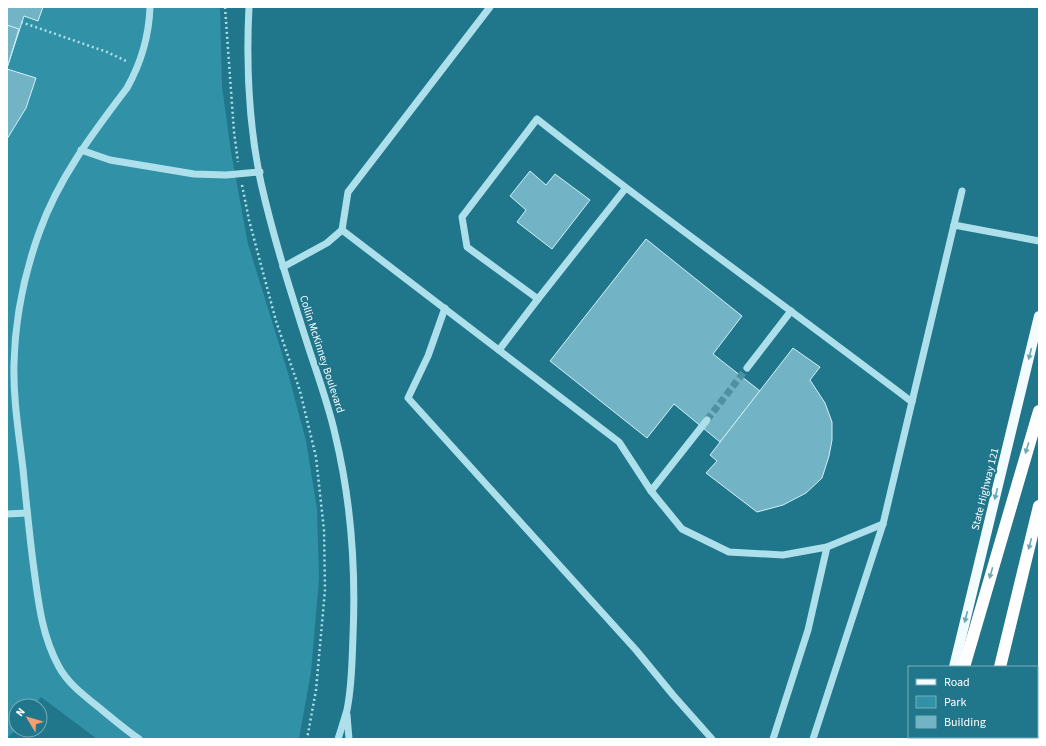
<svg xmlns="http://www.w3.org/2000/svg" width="1046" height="746" viewBox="0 0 1046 746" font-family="'Source Sans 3',sans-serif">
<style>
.green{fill:#3191a7}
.building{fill:#72b4c5;stroke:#d2f1f8}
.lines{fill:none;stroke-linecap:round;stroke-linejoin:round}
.minor-tunnel{stroke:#4d91a2;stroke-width:7;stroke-dasharray:7 3.5;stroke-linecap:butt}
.path{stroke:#ade0eb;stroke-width:2.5;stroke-dasharray:2 3;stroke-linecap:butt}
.minor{stroke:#ade0eb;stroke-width:7}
.major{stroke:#f2fbfe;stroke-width:10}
.highway{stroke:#fff;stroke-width:12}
.oneway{fill:#6aa5b3}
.oneway2{fill:#6ea6b4}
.labels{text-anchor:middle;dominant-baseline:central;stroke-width:4;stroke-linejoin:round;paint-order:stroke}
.street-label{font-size:11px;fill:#fff;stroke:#20768b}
</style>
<rect width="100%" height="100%" fill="#20768b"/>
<!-- green -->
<path class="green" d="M7,7H220L222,86L231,152L248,244L288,373L306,441L317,509L319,579L311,672L299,739H97L41,697L34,706H16V729L7,739Z"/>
<!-- building -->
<g class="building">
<path d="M7,7H43L38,21L24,16L7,68Z"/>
<path d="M7,25L19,29L7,68Z"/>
<path d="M7,69L36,78L26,108L7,139Z"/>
<path d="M530,171L546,185L555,174L590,200L552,249L517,222L526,210L510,196Z"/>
<path d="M646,239L742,316L713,354L760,391L720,442L674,404L647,438L550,361Z"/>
<path d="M793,348L820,367L810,380L825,403L832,422V440L829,456L822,478L806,493L783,505L757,512L706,473L717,461L710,455Z"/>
</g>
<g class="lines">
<!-- minor-tunnel -->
<path class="minor-tunnel" d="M707,420L747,368"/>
<!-- path -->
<g class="path">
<path d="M225,7L234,132L238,162"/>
<path d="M21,22L107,52L126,61"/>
<path d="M242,185L249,220L276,321L300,391L316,457L324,530L325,590L316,690L307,739"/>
</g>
<!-- minor -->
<g class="minor">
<path d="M249,7C246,65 249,126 261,183C274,240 292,296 310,352C319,379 329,407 335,434C351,500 356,568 353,636C352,661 352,686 347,710C344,720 341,730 338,739"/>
<path d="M81,150L110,160L194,174L226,175L260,172"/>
<path d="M954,225L1039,241"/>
<path d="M342,230L348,192L490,7"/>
<path d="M283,267L327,243L342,230L619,442L651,491L682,529L729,552L783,555L827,547L883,524"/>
<path d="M538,299L625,189"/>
<path d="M445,308L428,356L408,398L636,650L673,695L712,739"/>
<path d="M499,350L538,299L467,247L462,217L537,119C660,216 787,307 912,402"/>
<path d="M747,368L791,311"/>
<path d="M651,491L707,420"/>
<path d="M7,514L27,513"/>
<path d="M347,715L349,739"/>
<path d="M139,739C126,730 114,720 102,710C86,697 69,685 59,667C41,634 38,599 33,562C29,531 26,500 23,469C19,434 13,399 14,364C15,320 24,275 39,233C58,179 92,134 127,88C141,63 149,36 150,7"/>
<path d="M773,739L808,630L827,547"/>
<path d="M813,739L883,524L962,191"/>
</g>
<!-- major -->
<g class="major">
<path d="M954,667L1039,316"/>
<path d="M937,739V737"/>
</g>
<!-- highway -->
<g class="highway">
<path d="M964,667L1039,411"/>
<path d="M1000,667L1039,506"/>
<path d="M1037,703L1039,694"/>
<path d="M943,739L944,737"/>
<path d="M983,739V737"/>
<path d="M1028,739L1029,737"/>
</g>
</g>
<!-- one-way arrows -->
<defs><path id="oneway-solid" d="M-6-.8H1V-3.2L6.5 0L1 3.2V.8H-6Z"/></defs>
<g class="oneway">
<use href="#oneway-solid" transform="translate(1030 354) rotate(104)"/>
<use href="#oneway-solid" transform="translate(996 494) rotate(104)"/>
<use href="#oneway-solid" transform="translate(966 617) rotate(104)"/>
</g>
<g class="oneway2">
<use href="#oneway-solid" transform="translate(1027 448) rotate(107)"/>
<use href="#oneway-solid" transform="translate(1030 544) rotate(104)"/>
<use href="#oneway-solid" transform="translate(991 573) rotate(106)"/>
</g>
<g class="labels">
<!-- street labels -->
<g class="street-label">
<text transform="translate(322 354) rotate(72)">Collin McKinney Boulevard</text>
<text transform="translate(985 489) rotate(-76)">State Highway 121</text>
</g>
</g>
<!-- border -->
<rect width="1046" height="746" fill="none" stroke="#ffffff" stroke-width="16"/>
<!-- legend -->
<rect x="908" y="666" width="130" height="72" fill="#20768b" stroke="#79adb9"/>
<rect x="916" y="679" width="20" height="6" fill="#f2fbfe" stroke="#79adb9"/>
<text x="944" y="686" font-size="12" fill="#ffffff">Road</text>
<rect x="916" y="696" width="20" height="12" fill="#3191a7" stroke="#79adb9"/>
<text x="944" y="706" font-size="12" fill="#ffffff">Park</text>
<rect x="916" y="716" width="20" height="12" fill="#72b4c5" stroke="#79adb9"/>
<text x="944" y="726" font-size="12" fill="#ffffff">Building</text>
<!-- north arrow -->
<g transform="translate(28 718) rotate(308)"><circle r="19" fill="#20768b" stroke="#79adb9"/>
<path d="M0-3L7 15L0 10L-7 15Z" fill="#f99e6e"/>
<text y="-6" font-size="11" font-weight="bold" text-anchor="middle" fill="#ffffff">N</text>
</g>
</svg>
